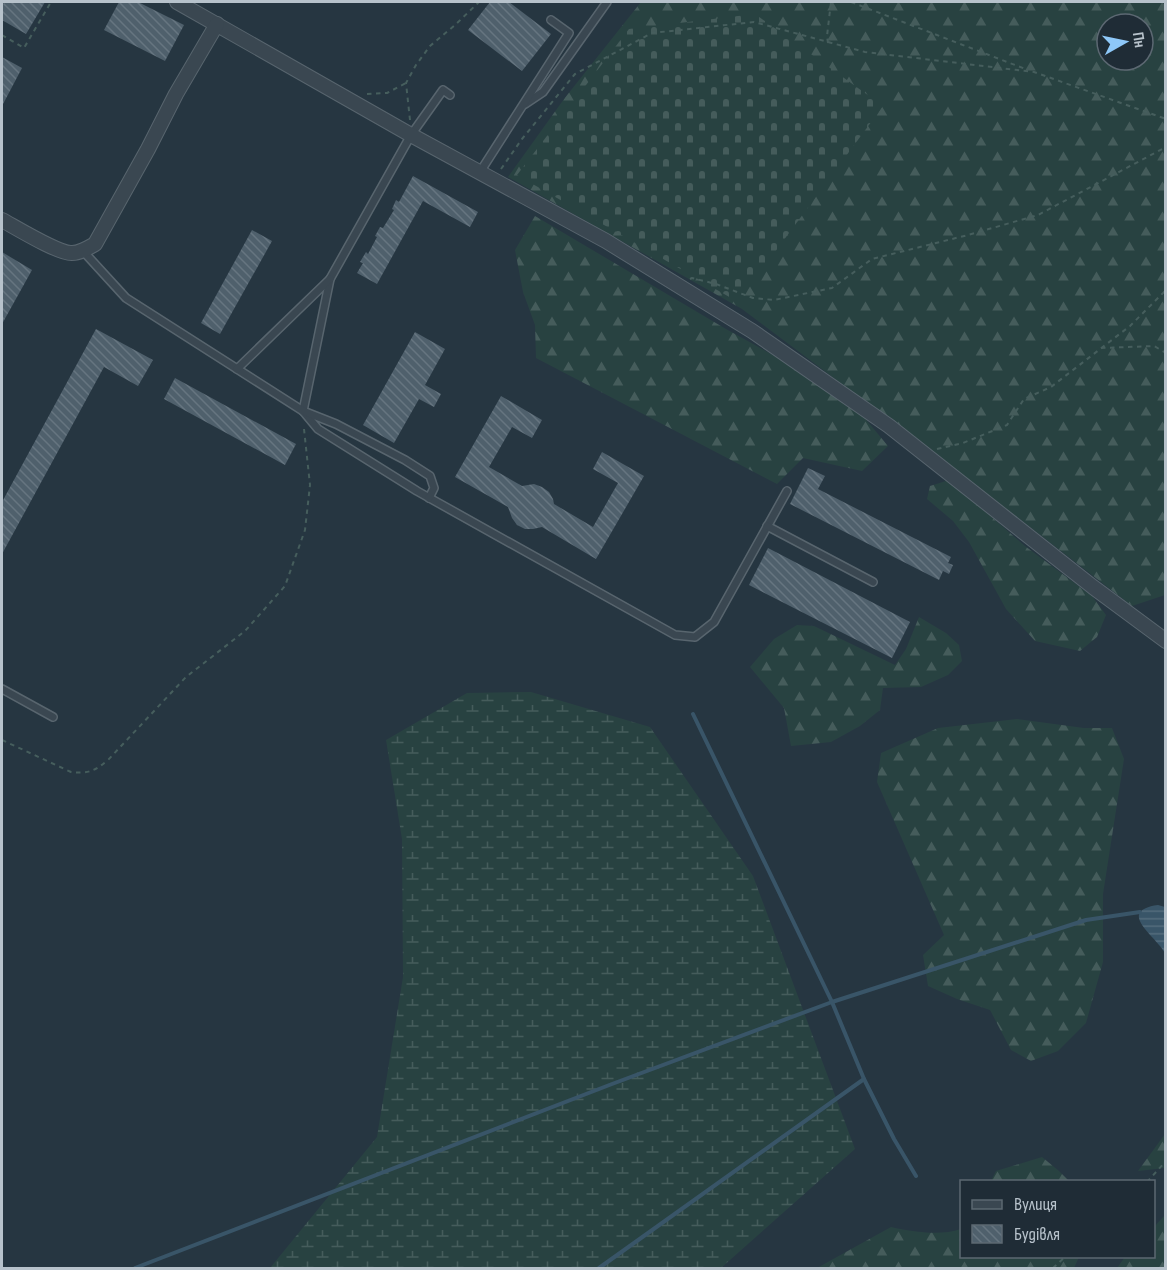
<svg xmlns="http://www.w3.org/2000/svg" width="1167" height="1270" viewBox="0 0 1167 1270" font-family="'Sofia Sans Condensed',sans-serif">
<style>
.forest{fill:url(#forest-firs);fill-rule:evenodd}
.wetland{fill:url(#wetland-marsh)}
.cemetery{fill:url(#cemetery-stones)}
.water{fill:url(#water-rules)}
.lines{fill:none;stroke-linecap:round;stroke-linejoin:round}
.stream{stroke:#395568;stroke-width:4}
.building{fill:url(#building-back-hatch)}
.service-casing{stroke:#58656e;stroke-width:10}
.minor-casing{stroke:#58656e;stroke-width:16}
.path{stroke:#465e5d;stroke-width:2;stroke-dasharray:4.5 4.5;stroke-linecap:butt}
.service{stroke:#3a4751;stroke-width:7}
.minor{stroke:#3a4751;stroke-width:14}
</style>
<defs>
<pattern id="forest-firs" width="22" height="20" patternUnits="userSpaceOnUse" patternTransform="scale(1.5)"><rect width="22" height="20" fill="#284241"/><path d="M5 1l3.5 6h-7zM16 11l3.5 6h-7z" fill="#455c5b"/></pattern>
<pattern id="wetland-marsh" width="20" height="14" patternUnits="userSpaceOnUse" patternTransform="scale(1.5)"><rect width="20" height="14" fill="#284241"/><path d="M1 5h8M5 5V1M11 12h8M15 12V8" fill="none" stroke="#455c5b"/></pattern>
<pattern id="cemetery-stones" width="16" height="16" patternUnits="userSpaceOnUse" patternTransform="scale(1.5)"><rect width="16" height="16" fill="#284241"/><path d="M2 7V4a2 2 0 0 1 4 0v3zM10 15v-3a2 2 0 0 1 4 0v3z" fill="#455c5b"/></pattern>
<pattern id="water-rules" width="6" height="5" patternUnits="userSpaceOnUse" patternTransform="scale(1.5)"><rect width="6" height="5" fill="#395568"/><path d="M0 2.5h6" fill="none" stroke="#536c7c"/></pattern>
<pattern id="building-back-hatch" width="6" height="6" patternUnits="userSpaceOnUse" patternTransform="scale(1.5)"><rect width="6" height="6" fill="#4f606c"/><path d="M-1 5l2 2M0 0l6 6M5-1l2 2" fill="none" stroke="#667580"/></pattern>
</defs>
<rect width="100%" height="100%" fill="#263641"/>
<!-- forest -->
<g class="forest">
<path d="M641,2H1160L1165,4V595L1132,606L955,469L742,309L508,177L564,99ZM1107,24H1143V60H1107Z"/>
<path d="M535,216L726,329L798,369L858,410L888,446L862,471L803,458L777,484L536,358L535,325L523,292L515,250Z"/>
<path d="M949,480L1025,546L1092,596L1106,615L1097,637L1080,651L1035,641L1006,609L969,542L953,521L927,499L930,486Z"/>
<path d="M919,617L946,633L959,645L962,661L948,675L921,687L883,688L880,710L860,726L831,742L791,746L784,708L750,667L774,639L797,625L814,626L895,665L906,649Z"/>
<path d="M1017,719L1084,728H1112L1124,759L1103,894V962L1086,1023L1058,1051L1031,1061L1011,1050L990,1010L957,999L928,986L923,955L944,935L877,782L881,753L938,728Z"/>
<path d="M1165,1134V1168L1138,1171Z"/>
<path d="M1042,1157L1059,1171L1069,1181H991L996,1171Z"/>
<path d="M1165,1215V1268H1117L1125,1257L1154,1256V1227Z"/>
<path d="M891,1227C914,1232 940,1236 961,1229L962,1256L1079,1257L1074,1268H817Z"/>
</g>
<!-- wetland -->
<path class="wetland" d="M531,692L650,727L753,876L855,1149L721,1268H270L377,1137L403,977L402,839L386,740L467,693Z"/>
<!-- cemetery -->
<path class="cemetery" d="M755,14L883,106L738,302L517,175L629,29Z"/>
<!-- water -->
<path class="water" d="M1158,905L1165,907V953C1157,937 1115,911 1158,905Z"/>
<g class="lines">
<!-- stream -->
<g class="stream">
<path d="M693,714L832,1002L864,1079L894,1139L916,1176"/>
<path d="M135,1268L612,1084L832,1002L1086,920L1140,912"/>
<path d="M599,1268L864,1079"/>
</g>
</g>
<!-- building -->
<g class="building">
<path d="M4,2H45L26,34L2,20V6Z"/>
<path d="M119,2H138L184,25L165,61L104,30Z"/>
<path d="M490,2H509L551,34L522,71L468,30Z"/>
<path d="M2,57L22,68L2,106Z"/>
<path d="M413,176L478,212L470,227L423,201L377,284L357,273L363,263L360,262L366,252L368,254L377,237L375,236L380,227L383,228L394,210L392,209L396,200L399,202Z"/>
<path d="M252,230L272,241L220,334L201,323Z"/>
<path d="M2,252L32,270L2,324Z"/>
<path d="M96,329L153,360L138,386L104,367L2,554V502Z"/>
<path d="M415,332L445,349L425,385L441,394L434,407L419,399L394,443L363,425Z"/>
<path d="M175,378L296,444L285,465L164,399Z"/>
<path d="M501,396L542,420L532,438L512,427L489,467L522,486L534,484L542,487L549,492L553,499L554,504L593,527L618,483L593,469L602,452L644,476L596,559L542,527L533,529H525L517,525L512,518L508,507L455,477Z"/>
<path d="M808,468L825,476L818,489L951,557L948,563L953,565L949,574L943,571L939,580L790,504Z"/>
<path d="M768,548L910,622L892,658L749,585Z"/>
</g>
<g class="lines">
<!-- service casing -->
<g class="service-casing">
<g id="service">
<path d="M450,95L443,90L411,135L330,279L303,411L318,429L417,491L675,635L695,637L714,622L787,491"/>
<path d="M525,104L543,92L607,2"/>
<path d="M480,172L569,33L551,20"/>
<path d="M83,251L126,298L303,411L336,424L405,460L430,476L434,488L429,498"/>
<path d="M237,369L330,279"/>
<path d="M767,526L873,582"/>
<path d="M2,689L53,717"/>
</g>
</g>
<!-- minor casing -->
<g class="minor-casing">
<g id="minor">
<path d="M177,2L411,135L606,241L752,331L889,426L1093,587L1166,641"/>
<path d="M2,220C15,227 59,254 72,253C80,253 88,248 95,244L148,149L176,94L217,24"/>
</g>
</g>
<!-- path -->
<g class="path">
<path d="M851,2L1028,70"/>
<path d="M2,35L24,48L51,2"/>
<path d="M828,43L827,36L831,2"/>
<path d="M367,94L387,93L406,83"/>
<path d="M410,120L406,83L416,65L430,46L455,25L479,2"/>
<path d="M501,169L522,139L575,74L652,33L754,22L865,52L1034,72L1166,119"/>
<path d="M690,279L692,278L716,284L753,298L774,300L832,288L872,259L968,235L1038,215L1166,147"/>
<path d="M1101,348L1154,346L1166,353"/>
<path d="M937,449L963,443L1007,425L1024,399L1051,387L1130,326L1166,290"/>
<path d="M2,740L71,772C88,774 95,771 108,760L186,677L245,631L285,586L305,530L310,485L304,429"/>
<path d="M1147,1182L1166,1161"/>
<path d="M1053,1268L1066,1256"/>
</g>
<!-- service -->
<use href="#service" class="service"/>
<!-- minor -->
<use href="#minor" class="minor"/>
</g>
<!-- border -->
<rect width="1167" height="1270" fill="none" stroke="#b7c2cb" stroke-width="6"/>
<!-- legend -->
<rect x="960" y="1180" width="195" height="78" fill="#1f2c36" stroke="#5c6872" stroke-width="1.5"/>
<rect x="972" y="1200" width="30" height="9" fill="#3a4751" stroke="#5c6872" stroke-width="1.5"/>
<text x="1014" y="1210" font-size="18" fill="#b7c2cb">Вулиця</text>
<rect x="972" y="1225" width="30" height="18" fill="url(#building-back-hatch)" stroke="#5c6872" stroke-width="1.5"/>
<text x="1014" y="1240" font-size="18" fill="#b7c2cb">Будівля</text>
<!-- north arrow -->
<g transform="translate(1125 42) rotate(81)"><circle r="28" fill="#1f2c36" stroke="#5c6872" stroke-width="1.5"/>
<path d="M0-4.5L10 22L0 15L-10 22Z" fill="#8ec8f9"/>
<text y="-9" font-size="16" font-weight="bold" text-anchor="middle" fill="#b7c2cb">Пн</text>
</g>
</svg>
